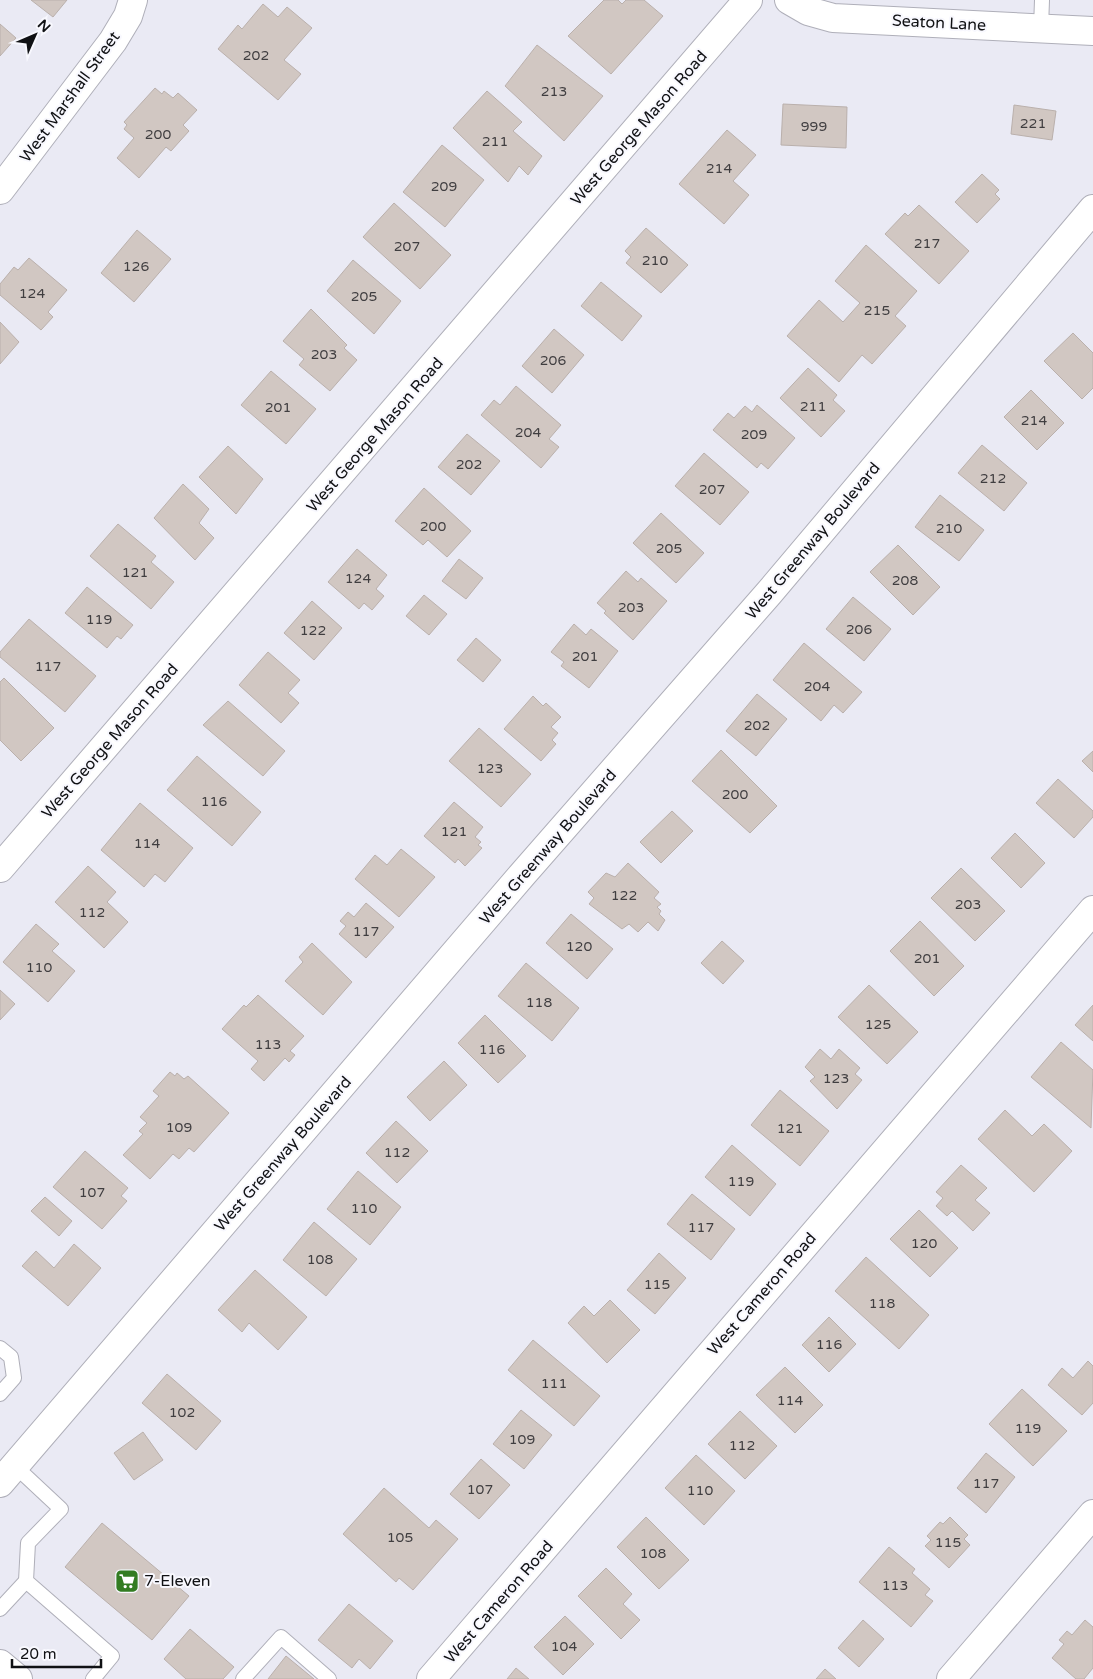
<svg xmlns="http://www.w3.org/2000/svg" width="1093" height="1679" viewBox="0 0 1093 1679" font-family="'Varela Round',sans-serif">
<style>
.building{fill:#d1c7c2;stroke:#bab0ac}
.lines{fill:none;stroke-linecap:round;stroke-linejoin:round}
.lane-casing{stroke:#afafb9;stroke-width:16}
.street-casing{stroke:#afafb9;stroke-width:30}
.secondary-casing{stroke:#afafb9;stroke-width:30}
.primary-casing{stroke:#afafb9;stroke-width:30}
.lane{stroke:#fff;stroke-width:14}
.street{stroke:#fff;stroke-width:28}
.secondary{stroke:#fff;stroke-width:28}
.primary{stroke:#fff;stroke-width:28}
.labels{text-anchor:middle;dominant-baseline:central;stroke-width:4;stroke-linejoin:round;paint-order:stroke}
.number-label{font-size:14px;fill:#403e40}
.street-label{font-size:16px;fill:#101114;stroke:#f8f8fe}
.poi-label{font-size:16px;fill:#101114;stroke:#f8f8fe;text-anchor:start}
</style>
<rect width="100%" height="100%" fill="#eaeaf4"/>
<!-- building -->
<g class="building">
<path d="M31,0H67L53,17Z"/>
<path d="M604,0H618L622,4L626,0H644L663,16L611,74L568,36Z"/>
<path d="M263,4L278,17L287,7L312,28L284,60L301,74L278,100L218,49L238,25L242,29Z"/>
<path d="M0,24L16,38L0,56Z"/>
<path d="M537,45L603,96L564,141L505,86Z"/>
<path d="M155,88L162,94L164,91L173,98L178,93L197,110L183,125L189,131L171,151L166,147L139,178L117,158L134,138L124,129L127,125L124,122Z"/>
<path d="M487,91L522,122L513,131L542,156L528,175L519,166L508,182L453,128Z"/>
<path d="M783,104L847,107L846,148L781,145Z"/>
<path d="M1014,105L1056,111L1052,140L1011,134Z"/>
<path d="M727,130L756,155L733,181L749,195L724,224L679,184Z"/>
<path d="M442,145L484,180L445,227L403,192Z"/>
<path d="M982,174L999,190L995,194L1000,199L977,223L955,202Z"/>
<path d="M394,203L451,255L420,289L363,237Z"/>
<path d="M919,205L969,251L939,284L885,234L905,213L908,216Z"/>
<path d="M646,228L688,265L661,293L626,263L631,257L625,251Z"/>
<path d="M137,230L171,259L134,302L101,273Z"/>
<path d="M866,245L917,291L895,316L906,326L872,364L862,355L839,382L787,336L819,300L843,322L860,303L835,281Z"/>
<path d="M29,258L67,290L48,312L53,317L41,330L0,295V284L14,267L18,270Z"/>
<path d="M353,260L401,301L374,334L327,291Z"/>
<path d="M601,282L642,316L622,341L581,306Z"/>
<path d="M311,309L347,345L344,348L357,360L330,391L299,365L304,359L283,341Z"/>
<path d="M0,322L19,342L0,364Z"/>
<path d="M554,329L584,355L552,393L522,366Z"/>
<path d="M1073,333L1093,353V388L1082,399L1044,361Z"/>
<path d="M808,368L837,395L833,400L845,411L821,437L780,398Z"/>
<path d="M271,371L316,409L286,444L241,405Z"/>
<path d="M516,386L561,425L549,439L559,447L541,468L481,415L494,400L500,405Z"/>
<path d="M1031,390L1064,423L1037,450L1004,417Z"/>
<path d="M757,405L795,438L768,469L761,463L757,468L713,430L728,413L734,418L745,406L752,412Z"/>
<path d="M467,434L500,461L471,495L438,467Z"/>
<path d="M982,445L1027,483L1004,511L958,473Z"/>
<path d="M228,446L263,479L236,514L199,477Z"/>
<path d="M704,453L749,492L720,525L675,486Z"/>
<path d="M183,484L209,509L199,523L214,538L195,560L154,518Z"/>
<path d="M424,488L471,531L447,557L428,540L423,545L395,521Z"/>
<path d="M940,495L984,530L959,561L915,527Z"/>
<path d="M661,513L704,553L676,583L633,543Z"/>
<path d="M118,524L156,556L151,562L174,582L151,609L90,556Z"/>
<path d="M898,545L940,587L913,615L870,572Z"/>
<path d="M357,549L387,575L376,589L384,596L372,610L364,603L359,609L328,582Z"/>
<path d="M459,559L483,578L466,599L442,581Z"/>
<path d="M626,571L638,582L641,578L667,601L633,640L604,613L606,611L597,603Z"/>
<path d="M87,587L133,625L121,639L117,636L107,648L65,613Z"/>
<path d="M424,595L447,614L429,635L406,616Z"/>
<path d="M853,597L891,629L864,661L826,629Z"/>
<path d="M312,601L342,628L314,660L284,633Z"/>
<path d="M29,619L96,676L65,712L0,657V652Z"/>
<path d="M574,624L586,635L591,629L618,651L589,688L561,666L564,662L551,652Z"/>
<path d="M476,638L501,660L483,682L457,660Z"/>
<path d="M804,643L862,692L843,713L834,705L821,721L773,680Z"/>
<path d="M268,652L300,680L288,693L299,703L281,723L239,685Z"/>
<path d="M4,678L54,728L21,761L0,740V682Z"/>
<path d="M757,694L787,719L756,756L726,731Z"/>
<path d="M533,696L543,706L546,703L561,717L551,727L558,733L552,740L556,744L541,761L504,729Z"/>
<path d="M228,701L285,751L263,776L203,725Z"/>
<path d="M479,728L531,774L501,807L449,761Z"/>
<path d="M721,750L777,806L750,833L692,781Z"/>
<path d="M1093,751V772L1082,761Z"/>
<path d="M197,756L261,812L232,846L167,790Z"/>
<path d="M1058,779L1093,811V817L1074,838L1036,803Z"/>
<path d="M454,802L483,827L475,837L481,842L478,845L482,848L465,866L458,859L455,863L424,836Z"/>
<path d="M140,803L193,848L165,882L155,874L144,887L101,850Z"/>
<path d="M672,811L693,831L661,863L640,842Z"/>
<path d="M1015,833L1045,863L1021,888L991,858Z"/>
<path d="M401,849L435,877L399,917L355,879L375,855L387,865Z"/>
<path d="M628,863L659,892L654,898L661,904L657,907L661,911L659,914L665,920L658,931L648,922L638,932L629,924L622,929L589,904L594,898L588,892L606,873L615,877Z"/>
<path d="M88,866L116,892L107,902L128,922L104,948L55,902Z"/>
<path d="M961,868L1005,911L975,941L931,898Z"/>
<path d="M366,903L394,927L366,958L339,934L346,926L340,921L348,912L354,917Z"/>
<path d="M571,914L613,949L587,979L546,943Z"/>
<path d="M920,921L964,966L934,996L890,951Z"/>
<path d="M36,924L59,944L52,951L75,971L48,1002L3,962Z"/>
<path d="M722,941L744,961L723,984L701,963Z"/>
<path d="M312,943L352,982L323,1015L285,981L303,962L299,957Z"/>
<path d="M526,963L579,1008L552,1041L498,996Z"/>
<path d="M869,985L918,1032L887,1064L838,1017Z"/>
<path d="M0,990L15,1004L0,1020Z"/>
<path d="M258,995L304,1036L290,1051L295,1055L289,1062L285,1058L264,1081L251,1069L258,1061L222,1029L244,1005L246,1007Z"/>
<path d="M1093,1005V1041L1075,1025Z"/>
<path d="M485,1015L526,1056L498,1083L458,1043Z"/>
<path d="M1061,1042L1093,1070L1091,1128L1031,1077Z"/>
<path d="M820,1049L831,1059L839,1049L860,1068L855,1074L862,1080L837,1109L810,1081L815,1077L805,1067Z"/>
<path d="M444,1061L467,1085L430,1121L407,1097Z"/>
<path d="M170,1072L175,1076L177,1073L184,1079L188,1076L229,1113L194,1152L189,1148L179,1159L173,1154L150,1179L123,1155L143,1134L139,1131L147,1123L140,1117L159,1096L153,1091Z"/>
<path d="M780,1090L829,1131L800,1166L751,1125Z"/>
<path d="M1005,1110L1032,1136L1044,1124L1072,1151L1034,1192L978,1139Z"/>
<path d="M396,1121L428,1151L397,1183L366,1153Z"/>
<path d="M732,1145L776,1184L750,1216L705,1177Z"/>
<path d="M85,1151L128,1188L121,1196L127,1201L102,1229L53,1187Z"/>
<path d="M961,1165L987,1188L975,1200L990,1213L973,1231L952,1211L947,1216L936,1206L943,1198L936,1192Z"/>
<path d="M358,1171L401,1207L370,1245L327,1209Z"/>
<path d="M692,1194L735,1229L711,1260L667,1224Z"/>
<path d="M45,1197L72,1221L59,1236L31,1211Z"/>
<path d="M919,1210L958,1248L930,1277L890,1239Z"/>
<path d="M314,1222L357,1259L326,1296L283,1260Z"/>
<path d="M74,1244L101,1268L68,1306L22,1266L36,1251L54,1268Z"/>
<path d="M659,1253L686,1278L655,1314L627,1290Z"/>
<path d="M866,1257L929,1315L899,1349L835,1291Z"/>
<path d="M255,1270L307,1317L278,1350L249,1323L242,1332L218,1310Z"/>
<path d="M610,1300L640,1330L607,1363L568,1323L584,1306L594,1316Z"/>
<path d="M829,1317L856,1344L829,1372L802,1345Z"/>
<path d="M533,1340L600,1396L574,1426L508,1370Z"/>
<path d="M1088,1361L1093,1366V1403L1082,1415L1048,1385L1062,1368L1073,1378Z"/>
<path d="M785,1367L823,1405L795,1433L756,1395Z"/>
<path d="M167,1374L221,1421L196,1450L142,1403Z"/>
<path d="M1022,1389L1067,1431L1033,1466L989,1424Z"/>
<path d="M521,1410L552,1435L524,1469L493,1444Z"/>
<path d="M740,1411L777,1446L745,1479L708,1444Z"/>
<path d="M143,1432L163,1460L134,1480L114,1453Z"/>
<path d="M986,1453L1015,1477L986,1513L957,1488Z"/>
<path d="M696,1455L735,1491L704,1525L665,1488Z"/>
<path d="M481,1459L510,1485L479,1519L450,1494Z"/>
<path d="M384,1488L429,1528L436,1520L458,1539L413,1590L399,1578L396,1582L343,1534Z"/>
<path d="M646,1517L689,1560L659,1589L617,1547Z"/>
<path d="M950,1517L968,1535L964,1539L970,1545L949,1568L925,1546L931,1540L927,1536L940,1522L943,1524Z"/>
<path d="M102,1523L189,1596L152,1640L65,1567Z"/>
<path d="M889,1547L915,1569L912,1573L930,1589L925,1595L933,1601L911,1627L859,1582Z"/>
<path d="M606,1568L632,1594L623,1604L640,1620L621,1639L578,1596Z"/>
<path d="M349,1604L393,1641L370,1669L359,1659L352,1668L318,1640Z"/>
<path d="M565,1616L594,1644L563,1675L534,1647Z"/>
<path d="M863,1620L884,1639L859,1667L838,1648Z"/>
<path d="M1085,1620L1093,1627V1668L1084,1679H1076L1052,1658L1064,1644L1059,1640L1067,1631L1072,1635Z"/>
<path d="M190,1629L234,1667L223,1679H186L164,1659Z"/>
<path d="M286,1656L314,1679H268Z"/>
<path d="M516,1668L529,1679H507Z"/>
<path d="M825,1669L836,1679H816Z"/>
</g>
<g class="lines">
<!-- lane casing -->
<g class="lane-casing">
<g id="lane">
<path d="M1041,28L1042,0"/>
<path d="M0,1348L11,1357L14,1378L0,1394"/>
<path d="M15,1466L61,1509L28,1543L26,1581L112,1656L93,1679"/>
<path d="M0,1609L26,1581"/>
<path d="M243,1679L281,1637L329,1679"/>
</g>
</g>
<!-- street casing -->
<g class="street-casing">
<g id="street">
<path d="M789,0L808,11L833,18L1093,31"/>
<path d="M0,868L748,0"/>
<path d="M0,1483L522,875L769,593L1093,209"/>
<path d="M431,1679L1093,910"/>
<path d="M951,1679L1093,1514"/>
</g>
</g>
<!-- secondary casing -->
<g class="secondary-casing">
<path id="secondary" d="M0,190L113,41L128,16L133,0"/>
</g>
<!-- primary casing -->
<g class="primary-casing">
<path id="primary" d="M0,1664L18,1679"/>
</g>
<!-- lane -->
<use href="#lane" class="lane"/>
<!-- street -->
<use href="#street" class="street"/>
<!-- secondary -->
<use href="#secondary" class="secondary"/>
<!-- primary -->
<use href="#primary" class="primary"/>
</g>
<!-- icons -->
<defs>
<g id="supermarket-square" transform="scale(1.25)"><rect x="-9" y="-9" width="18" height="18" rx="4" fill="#337c22" stroke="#f8f8fe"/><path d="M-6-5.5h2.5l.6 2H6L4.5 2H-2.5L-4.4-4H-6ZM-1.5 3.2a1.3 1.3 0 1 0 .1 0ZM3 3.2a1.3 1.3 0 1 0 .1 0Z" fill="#fff"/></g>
</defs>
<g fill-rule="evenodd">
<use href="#supermarket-square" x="127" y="1581"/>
</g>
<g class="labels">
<!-- number labels -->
<g class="number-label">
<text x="256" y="55">202</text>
<text x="554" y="91">213</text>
<text x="1033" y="123">221</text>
<text x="814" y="126">999</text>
<text x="158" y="134">200</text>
<text x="495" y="141">211</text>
<text x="719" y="168">214</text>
<text x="444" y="186">209</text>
<text x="927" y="243">217</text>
<text x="407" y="246">207</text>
<text x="655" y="260">210</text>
<text x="136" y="266">126</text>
<text x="32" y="293">124</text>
<text x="364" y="296">205</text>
<text x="877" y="310">215</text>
<text x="324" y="354">203</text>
<text x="553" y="360">206</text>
<text x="813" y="406">211</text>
<text x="278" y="407">201</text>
<text x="1034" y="420">214</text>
<text x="528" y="432">204</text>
<text x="754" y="434">209</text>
<text x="469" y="464">202</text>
<text x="993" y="478">212</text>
<text x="712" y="489">207</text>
<text x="433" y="526">200</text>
<text x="949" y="528">210</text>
<text x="669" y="548">205</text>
<text x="135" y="572">121</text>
<text x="358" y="578">124</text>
<text x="905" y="580">208</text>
<text x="631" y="607">203</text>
<text x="99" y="619">119</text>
<text x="859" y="629">206</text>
<text x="313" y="630">122</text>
<text x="585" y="656">201</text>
<text x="48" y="666">117</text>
<text x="817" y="686">204</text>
<text x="757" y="725">202</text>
<text x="490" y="768">123</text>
<text x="735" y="794">200</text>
<text x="214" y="801">116</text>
<text x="454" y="831">121</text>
<text x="147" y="843">114</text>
<text x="624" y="895">122</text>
<text x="968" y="904">203</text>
<text x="92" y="912">112</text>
<text x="366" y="931">117</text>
<text x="579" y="946">120</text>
<text x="927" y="958">201</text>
<text x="39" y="967">110</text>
<text x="539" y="1002">118</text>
<text x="878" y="1024">125</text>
<text x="268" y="1044">113</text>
<text x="492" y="1049">116</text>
<text x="836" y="1078">123</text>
<text x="179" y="1127">109</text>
<text x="790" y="1128">121</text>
<text x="397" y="1152">112</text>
<text x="741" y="1181">119</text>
<text x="92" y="1192">107</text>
<text x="364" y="1208">110</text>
<text x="701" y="1227">117</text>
<text x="924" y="1243">120</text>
<text x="320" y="1259">108</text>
<text x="657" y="1284">115</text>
<text x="882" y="1303">118</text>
<text x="829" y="1344">116</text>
<text x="554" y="1383">111</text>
<text x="790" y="1400">114</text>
<text x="182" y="1412">102</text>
<text x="1028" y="1428">119</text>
<text x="522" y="1439">109</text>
<text x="742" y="1445">112</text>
<text x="986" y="1483">117</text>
<text x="480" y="1489">107</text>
<text x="700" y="1490">110</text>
<text x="400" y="1537">105</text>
<text x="948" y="1542">115</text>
<text x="653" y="1553">108</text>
<text x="895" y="1585">113</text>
<text x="564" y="1646">104</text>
</g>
<!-- street labels -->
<g class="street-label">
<text transform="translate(939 23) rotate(3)">Seaton Lane</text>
<text transform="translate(70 97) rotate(-54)">West Marshall Street</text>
<text transform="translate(639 128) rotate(-49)">West George Mason Road</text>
<text transform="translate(375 435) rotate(-49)">West George Mason Road</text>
<text transform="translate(813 541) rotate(-50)">West Greenway Boulevard</text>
<text transform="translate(110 741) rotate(-49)">West George Mason Road</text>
<text transform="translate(548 847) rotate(-49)">West Greenway Boulevard</text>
<text transform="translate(283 1154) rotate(-49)">West Greenway Boulevard</text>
<text transform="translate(762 1294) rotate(-49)">West Cameron Road</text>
<text transform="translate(499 1602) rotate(-49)">West Cameron Road</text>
</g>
<!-- poi labels -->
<g class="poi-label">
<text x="144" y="1581">7-Eleven</text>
</g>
</g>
<!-- north arrow -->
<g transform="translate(35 35) rotate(45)" stroke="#f8f8fe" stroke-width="4" paint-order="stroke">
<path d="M0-4L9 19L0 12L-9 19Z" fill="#101114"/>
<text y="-8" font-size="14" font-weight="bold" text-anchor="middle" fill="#101114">N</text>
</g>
<!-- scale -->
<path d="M12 1659v8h89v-8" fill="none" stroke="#101114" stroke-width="2.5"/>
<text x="20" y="1659" font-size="15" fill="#101114" stroke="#f8f8fe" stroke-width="4" paint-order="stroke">20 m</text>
</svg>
